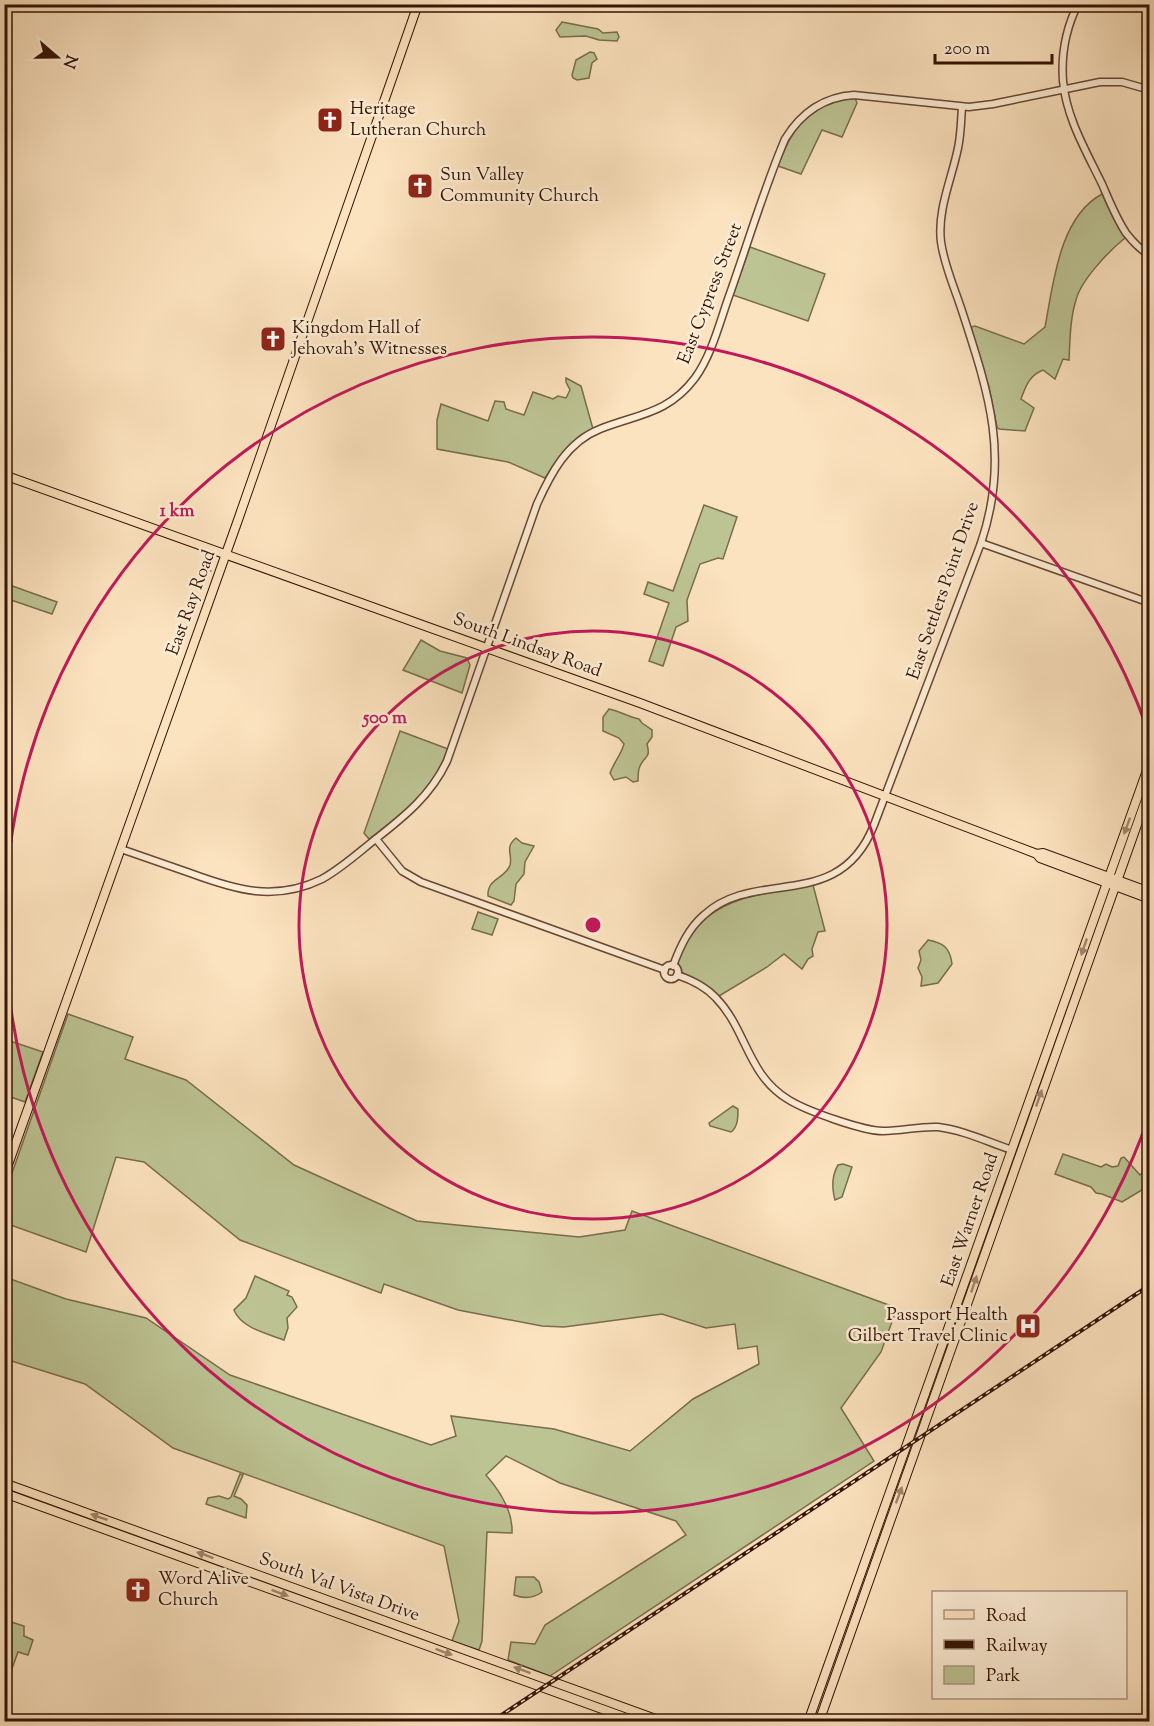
<svg xmlns="http://www.w3.org/2000/svg" width="1154" height="1726" viewBox="0 0 1154 1726" font-family="'Sorts Mill Goudy',serif">
<style>
.green{fill:#bdc494;stroke:#796c4c;stroke-width:1.5}
.lines{fill:none;stroke-linecap:round;stroke-linejoin:round}
.stream{stroke:#797874;stroke-width:1.5}
.minor-casing{stroke:#674734;stroke-width:9}
.major-casing{stroke:#351305;stroke-width:10}
.minor{stroke:#fdedd5;stroke-width:6}
.major{stroke:#fce3bf;stroke-width:8}
.rail-casing{stroke:#351305;stroke-width:4}
.rail{stroke:#fdedd5;stroke-width:1.5;stroke-dasharray:4.5;stroke-linecap:butt}
.oneway{fill:#a2856b}
.ring{fill:none;stroke:#c2185b;stroke-width:3}
.labels{text-anchor:middle;dominant-baseline:central;stroke-width:5;stroke-linejoin:round;paint-order:stroke}
.poi-label{font-size:18px;fill:#351305;stroke:#fdedd5;text-anchor:start}
.street-label{font-size:18px;fill:#351305;stroke:#fdedd5}
.centre{fill:#c2185b;stroke:#fdedd5;stroke-width:3}
.ring-label{font-size:18px;text-anchor:middle;font-weight:bold;fill:#c2185b;stroke:#fdedd5;stroke-width:5;stroke-linejoin:round;paint-order:stroke}
</style>
<rect width="100%" height="100%" fill="#fce3bf"/>
<filter id="stains"><feTurbulence type="fractalNoise" baseFrequency=".00333" numOctaves="4"/><feColorMatrix values="0 0 0 0 .2 0 0 0 0 .09 0 0 0 0 .02 0 0 0 .5 -.17"/></filter>
<radialGradient id="worn" r=".72"><stop offset=".6" stop-color="#630" stop-opacity="0"/><stop offset="1" stop-color="#630" stop-opacity=".3"/></radialGradient>
<!-- green -->
<g class="green">
<path d="M562,22L598,29L603,33L617,32L619,37L617,41L599,40L586,36L560,37L556,30Z"/>
<path d="M590,52L594,53L597,59L592,63L589,78L577,80L573,78L572,75L576,60Z"/>
<path d="M848,98H855L857,103L842,137L822,130L801,174L778,166C792,128 806,107 848,98Z"/>
<path d="M1102,194L1125,238C1109,251 1081,280 1076,300C1070,319 1070,340 1069,360L1063,359L1055,379L1043,370C1030,375 1026,385 1021,399L1034,408L1025,431L999,429L997,427L989,387L971,327L975,326L1024,344L1045,327C1053,285 1059,217 1102,194Z"/>
<path d="M750,247L825,274L808,321L733,295Z"/>
<path d="M566,378L581,386L593,429L561,455L545,478L508,462L437,449V420L441,404L488,421L495,401L504,402L506,409L524,415L533,392L553,399L558,396L566,398L570,390L566,382Z"/>
<path d="M704,505L737,517L723,559L718,558L700,564L687,600L688,621L676,627L663,666L649,661L669,603L644,594L648,582L673,591Z"/>
<path d="M4,583L57,602L52,614L5,598Z"/>
<path d="M421,640L440,651L467,658L470,665L462,693L403,670Z"/>
<path d="M609,709C620,711 628,717 639,719L642,723L652,730V737L647,744C651,759 645,755 640,766C638,770 638,777 638,781L633,782L626,777L614,780L610,773C614,762 621,755 624,744L619,738L603,731V717Z"/>
<path d="M400,731L448,749C431,794 406,811 369,839L364,833Z"/>
<path d="M516,838L522,843L534,846L525,862L524,874L516,884L514,901L511,905L488,896C487,878 505,879 510,865C513,854 504,848 516,838Z"/>
<path d="M813,885L825,931L818,932L812,949L813,956L808,959L802,969L784,954L767,967L719,996L701,982L679,971C675,961 682,950 687,941C713,895 766,894 813,885Z"/>
<path d="M478,912L498,919L492,935L472,929Z"/>
<path d="M928,940C943,943 950,947 952,964L938,983L921,986L922,977L918,968L921,960L919,951Z"/>
<path d="M68,1014L133,1037L125,1059L186,1080L294,1165L417,1221L579,1237L625,1230L632,1211L897,1308L881,1352L841,1408L874,1461L550,1676L508,1660L511,1642L535,1644L545,1625L686,1535L676,1521L560,1483L506,1456L486,1475C500,1491 513,1511 512,1533L487,1532L482,1641L479,1650L452,1641L459,1621L444,1546L173,1448L85,1384L5,1359V1277L66,1299L146,1318L230,1375L431,1445L456,1436L451,1416L554,1429L630,1451L693,1399L759,1364L757,1346L738,1349L735,1324L706,1328L662,1314L564,1327L542,1326L458,1310L384,1284L381,1293L240,1240L144,1162L116,1157L86,1252L5,1223V1193Z"/>
<path d="M4,1039L43,1052L25,1102L5,1095Z"/>
<path d="M733,1106L738,1109C738,1117 738,1127 731,1132L710,1126L709,1123Z"/>
<path d="M1063,1154L1101,1167L1106,1164L1112,1167L1118,1166L1121,1158L1124,1157L1140,1175L1149,1166V1194L1145,1188L1122,1202L1102,1194L1096,1193L1091,1187L1055,1174Z"/>
<path d="M843,1164L852,1167L842,1197L835,1200C832,1189 831,1177 838,1165Z"/>
<path d="M255,1276L289,1291L287,1295L292,1297L297,1307L287,1318L288,1328L284,1340C268,1334 241,1328 234,1310L246,1298Z"/>
<path d="M240,1474L243,1475L234,1496L241,1499L247,1505L246,1518L206,1504L208,1498L219,1496L228,1499L231,1497Z"/>
<path d="M516,1577H534L539,1582L542,1592C534,1598 524,1599 514,1595Z"/>
<path d="M5,1620L24,1626V1636L33,1640L28,1655L18,1652L6,1685Z"/>
</g>
<g class="lines">
<!-- stream -->
<path class="stream" d="M207,569L211,571"/>
<!-- minor casing -->
<g class="minor-casing">
<g id="minor">
<path d="M1078,4C1066,28 1061,54 1063,81C1066,117 1086,151 1102,184C1109,200 1116,218 1126,233C1133,242 1140,250 1150,255"/>
<path d="M981,543L1150,603"/>
<path d="M376,839L402,871L421,882L665,970"/>
<path d="M121,849C144,857 167,865 190,873C236,890 275,902 322,879C342,868 359,852 377,838C405,816 431,795 447,761L537,504C551,473 567,442 600,429C638,414 668,414 695,378C711,356 719,325 728,299C747,246 763,191 785,139C801,113 823,97 854,95L969,107L993,104L1100,82H1122L1150,90"/>
<circle cx="671" cy="972" r="7"/>
<path d="M673,966C680,947 688,929 704,915C756,867 839,914 874,825L981,543C1010,457 989,394 962,311C955,289 944,265 941,242C937,210 952,178 958,148C961,134 961,120 962,107"/>
<path d="M677,975C692,980 705,986 716,998C747,1030 747,1075 789,1100C807,1111 863,1131 883,1131C902,1131 920,1126 938,1127C963,1130 988,1142 1012,1150"/>
</g>
</g>
<!-- major casing -->
<g class="major-casing">
<g id="major">
<path d="M4,475L640,703L1037,854L1040,858L1150,899"/>
<path d="M1037,854L1043,853L1150,892"/>
<path d="M4,1176L238,520L418,4"/>
<path d="M4,1483L664,1722"/>
<path d="M4,1493L638,1722"/>
<path d="M808,1722L1150,762"/>
<path d="M819,1722L1150,788"/>
</g>
</g>
<!-- minor -->
<use href="#minor" class="minor"/>
<!-- major -->
<use href="#major" class="major"/>
<!-- rail casing -->
<g class="rail-casing">
<path id="rail" d="M491,1722L1150,1285"/>
</g>
<!-- rail -->
<use href="#rail" class="rail"/>
</g>
<!-- one-way arrows -->
<defs><path id="oneway-solid" d="M-6-.8H1V-3.2L6.5 0L1 3.2V.8H-6Z" transform="scale(1.5)"/></defs>
<g class="oneway">
<use href="#oneway-solid" transform="translate(1127 826) rotate(110)"/>
<use href="#oneway-solid" transform="translate(1084 947) rotate(109)"/>
<use href="#oneway-solid" transform="translate(1039 1098) rotate(-71)"/>
<use href="#oneway-solid" transform="translate(974 1284) rotate(-71)"/>
<use href="#oneway-solid" transform="translate(899 1495) rotate(-70)"/>
<use href="#oneway-solid" transform="translate(99 1517) rotate(-161)"/>
<use href="#oneway-solid" transform="translate(205 1555) rotate(-160)"/>
<use href="#oneway-solid" transform="translate(280 1593) rotate(20)"/>
<use href="#oneway-solid" transform="translate(444 1652) rotate(20)"/>
<use href="#oneway-solid" transform="translate(522 1670) rotate(-160)"/>
</g>
<!-- distance rings -->
<g class="ring">
<circle cx="593" cy="925" r="294"/>
<path d="M1149 1116A588 588 0 1 1 1149 734"/>
</g>
<!-- icons -->
<defs>
<g id="church-square" transform="scale(1.35)"><rect x="-9" y="-9" width="18" height="18" rx="4" fill="#8f2418" stroke="#fdedd5"/><path d="M-1.2-6h2.4v3.5h3.3v2.4h-3.3V6h-2.4V-.1h-3.3v-2.4h3.3Z" fill="#fff"/></g>
<g id="hospital-square" transform="scale(1.35)"><rect x="-9" y="-9" width="18" height="18" rx="4" fill="#8f2418" stroke="#fdedd5"/><path d="M-5-5h3v3.5h4V-5h3V5h-3V1.5h-4V5h-3Z" fill="#fff"/></g>
</defs>
<g fill-rule="evenodd">
<use href="#church-square" x="330" y="120"/>
<use href="#church-square" x="420" y="186"/>
<use href="#church-square" x="273" y="339"/>
<use href="#hospital-square" x="1028" y="1326"/>
<use href="#church-square" x="138" y="1590"/>
</g>
<g class="labels">
<!-- poi labels -->
<g class="poi-label">
<text x="350" y="110">Heritage<tspan x="350" dy="21">Lutheran Church</tspan></text>
<text x="440" y="176">Sun Valley<tspan x="440" dy="21">Community Church</tspan></text>
<text x="292" y="329">Kingdom Hall of<tspan x="292" dy="21">Jehovah's Witnesses</tspan></text>
<text x="1008" y="1316" text-anchor="end">Passport Health<tspan x="1008" dy="21">Gilbert Travel Clinic</tspan></text>
<text x="158" y="1580">Word Alive<tspan x="158" dy="21">Church</tspan></text>
</g>
<!-- street labels -->
<g class="street-label">
<text transform="translate(711 294) rotate(-69)">East Cypress Street</text>
<text transform="translate(944 591) rotate(-71)">East Settlers Point Drive</text>
<text transform="translate(192 603) rotate(-70)">East Ray Road</text>
<text transform="translate(527 646) rotate(20)">South Lindsay Road</text>
<text transform="translate(971 1220) rotate(-71)">East Warner Road</text>
<text transform="translate(339 1588) rotate(20)">South Val Vista Drive</text>
</g>
</g>
<circle cx="593" cy="925" r="9" class="centre"/>
<g class="ring-label">
<text x="177" y="516">1 km</text>
<text x="385" y="723">500 m</text>
</g>
<!-- margin -->
<rect width="1154" height="1726" fill="none" stroke="#fce3bf" stroke-width="24"/>
<rect x="6" y="6" width="1142" height="1714" fill="none" stroke="#351305" stroke-width="3"/>
<rect x="12" y="12" width="1130" height="1702" fill="none" stroke="#351305" stroke-width="1.5"/>
<!-- legend -->
<rect x="932" y="1591" width="195" height="108" fill="#fdedd5" stroke="#ad9682" stroke-width="1.5"/>
<rect x="944" y="1610" width="30" height="9" fill="#fce3bf" stroke="#ad9682" stroke-width="1.5"/>
<text x="986" y="1621" font-size="18" fill="#351305">Road</text>
<rect x="944" y="1640" width="30" height="9" fill="#351305" stroke="#ad9682" stroke-width="1.5"/>
<text x="986" y="1651" font-size="18" fill="#351305">Railway</text>
<rect x="944" y="1666" width="30" height="18" fill="#bdc494" stroke="#ad9682" stroke-width="1.5"/>
<text x="986" y="1681" font-size="18" fill="#351305">Park</text>
<!-- north arrow -->
<g transform="translate(57 57) rotate(110)" stroke="#fdedd5" stroke-width="4.5" paint-order="stroke">
<path d="M0-4.5L10 22L0 15L-10 22Z" fill="#351305"/>
<text y="-9" font-size="16" font-weight="bold" text-anchor="middle" fill="#351305">N</text>
</g>
<!-- scale -->
<path d="M935 54v9h117v-9" fill="none" stroke="#351305" stroke-width="3"/>
<text x="944" y="54" font-size="18" fill="#351305" stroke="#fdedd5" stroke-width="4.5" paint-order="stroke">200 m</text>
<rect width="100%" height="100%" filter="url(#stains)"/>
<rect width="100%" height="100%" fill="url(#worn)"/>
</svg>
